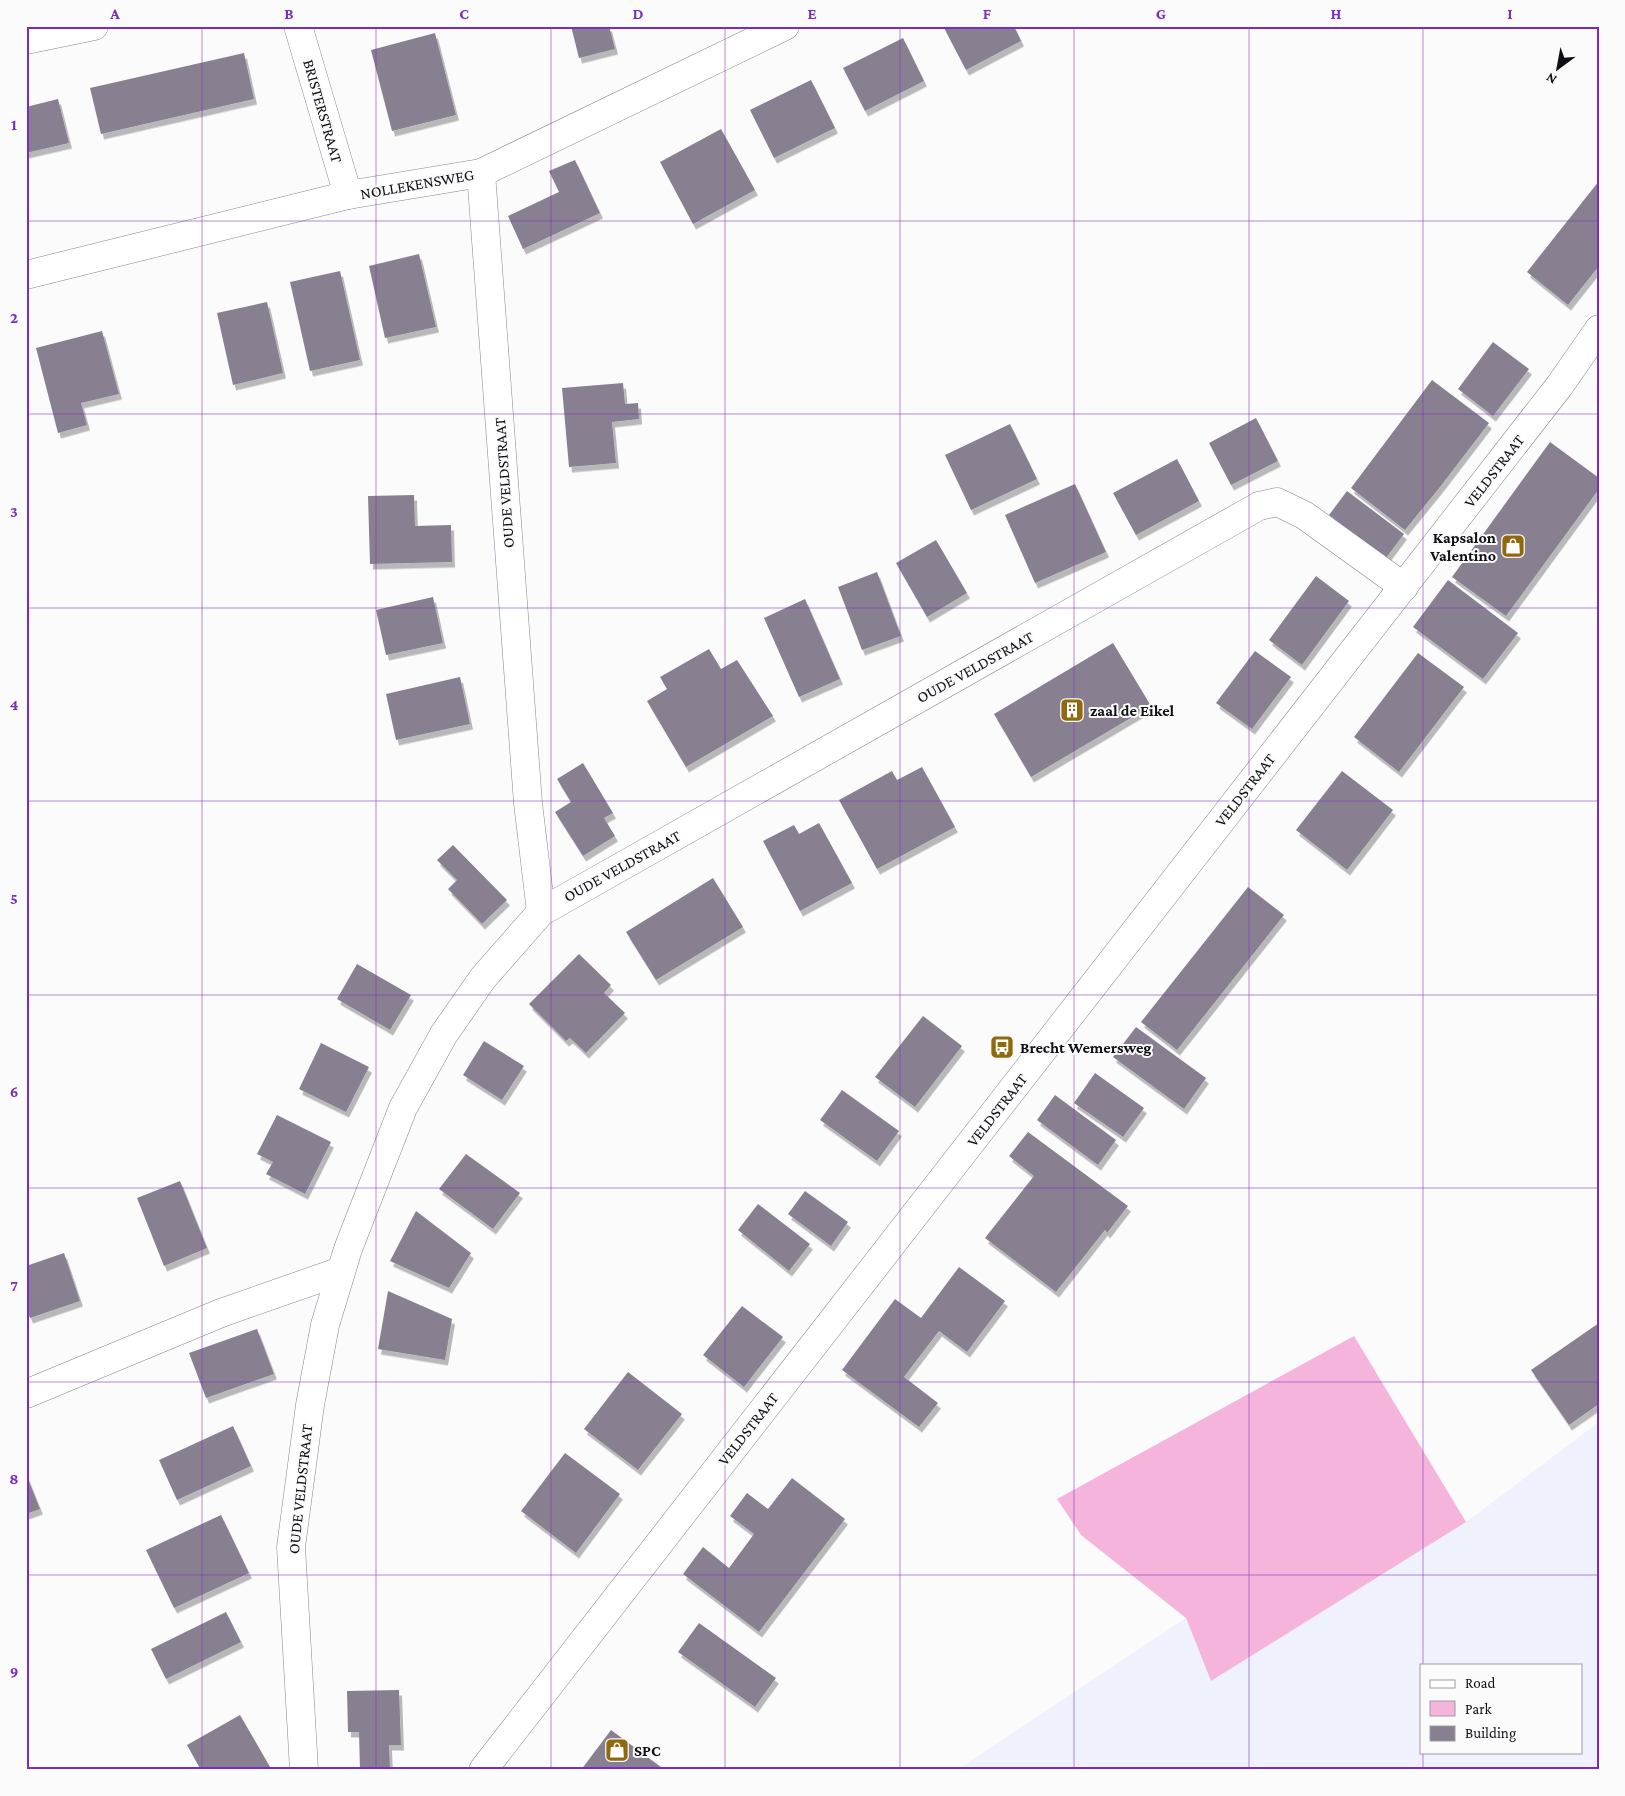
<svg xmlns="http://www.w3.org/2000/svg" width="1625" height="1796" viewBox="0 0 1625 1796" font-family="'Crimson Pro',serif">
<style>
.built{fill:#eff2fd;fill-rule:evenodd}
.green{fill:#f5b4dc}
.building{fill:#888090;filter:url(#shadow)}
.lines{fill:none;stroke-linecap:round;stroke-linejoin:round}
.street-casing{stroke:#828698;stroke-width:29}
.secondary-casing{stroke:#828698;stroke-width:29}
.street{stroke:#fff;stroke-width:28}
.secondary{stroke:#fff;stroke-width:28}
.grid{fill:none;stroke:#7b2cbf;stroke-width:1;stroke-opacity:0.55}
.labels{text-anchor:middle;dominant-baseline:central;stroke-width:4;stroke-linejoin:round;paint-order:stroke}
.street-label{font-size:16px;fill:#0f1016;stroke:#fbfbfb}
.poi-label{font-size:16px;font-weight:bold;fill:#0f1016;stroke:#fbfbfb;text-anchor:start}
.neatline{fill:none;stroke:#7b2cbf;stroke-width:2}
.grid-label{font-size:16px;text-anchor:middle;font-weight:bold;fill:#7b2cbf}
</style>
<defs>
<filter id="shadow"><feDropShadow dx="3" dy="5.5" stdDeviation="0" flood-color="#0004"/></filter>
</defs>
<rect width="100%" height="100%" fill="#fbfbfb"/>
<!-- built -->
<path class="built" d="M1599,1422V1770H957L1186,1618L1211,1681L1466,1522ZM1421,1665H1581V1752H1421Z"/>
<!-- green -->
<path class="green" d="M1354,1336L1466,1522L1211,1681L1186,1618L1081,1535L1057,1499Z"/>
<!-- building -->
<g class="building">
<path d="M571,26H609L615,49L579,58Z"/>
<path d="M943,26H1014L1021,41L966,70Z"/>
<path d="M435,33L456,115L392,131L371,50Z"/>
<path d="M903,38L924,81L865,111L843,68Z"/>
<path d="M244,53L254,99L101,134L90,88Z"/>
<path d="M811,80L835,128L774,158L750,110Z"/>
<path d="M58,99L69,143L26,153V107Z"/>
<path d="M721,129L755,190L693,224L660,162Z"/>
<path d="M575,160L600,213L523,249L508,216L559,192L549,171Z"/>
<path d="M1599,181V266L1568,305L1527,272Z"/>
<path d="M419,254L436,327L385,338L369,266Z"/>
<path d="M340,271L360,360L310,371L290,282Z"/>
<path d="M267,302L283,373L233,385L217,313Z"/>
<path d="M102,331L119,394L81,403L87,425L58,433L36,348Z"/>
<path d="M1493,342L1529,369L1493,416L1458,389Z"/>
<path d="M1432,380L1489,423L1440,487L1405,530L1351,488Z"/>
<path d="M623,383L625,404L638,403L639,419L612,422L616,463L569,467L562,388Z"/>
<path d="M1256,418L1278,461L1231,485L1209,443Z"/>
<path d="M1010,424L1037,479L971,510L945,455Z"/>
<path d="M1550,442L1599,478V489L1506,616L1452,577Z"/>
<path d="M1177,459L1199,501L1136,535L1113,493Z"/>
<path d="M1075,484L1106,552L1035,583L1005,515Z"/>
<path d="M1347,491L1404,534L1386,558L1329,515Z"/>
<path d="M414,495L415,526L451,525L452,562L370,564L368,496Z"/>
<path d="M936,540L967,593L927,617L896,563Z"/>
<path d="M877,572L901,636L862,650L838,587Z"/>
<path d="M1316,576L1349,601L1302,665L1269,640Z"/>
<path d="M1448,580L1518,633L1483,679L1413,627Z"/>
<path d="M433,597L443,643L386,655L376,610Z"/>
<path d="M805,599L840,679L799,697L764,618Z"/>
<path d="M1113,643L1151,706L1031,777L994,714Z"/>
<path d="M709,649L721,669L737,660L773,716L686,767L647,701L667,689L660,677Z"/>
<path d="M1255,651L1291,677L1252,729L1216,703Z"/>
<path d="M1418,653L1464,687L1399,772L1354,737Z"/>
<path d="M460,677L470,724L396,740L386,694Z"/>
<path d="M583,763L613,813L604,818L615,836L583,856L555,812L571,802L557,779Z"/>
<path d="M922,767L955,827L877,869L839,800L892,771L897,780Z"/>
<path d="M1342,771L1393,810L1347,870L1296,830Z"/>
<path d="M819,823L852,883L800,911L763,841L794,825L799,834Z"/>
<path d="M453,845L507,900L482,924L448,889L457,880L437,860Z"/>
<path d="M713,878L743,927L656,980L626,932Z"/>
<path d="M1248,887L1284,915L1177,1050L1141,1022Z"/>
<path d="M579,954L611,985L604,993L625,1013L586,1053L570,1038L566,1041L529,1004Z"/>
<path d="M357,964L411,995L390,1030L337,999Z"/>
<path d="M923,1016L962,1046L915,1107L875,1077Z"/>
<path d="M1136,1027L1206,1078L1184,1109L1113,1057Z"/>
<path d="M484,1041L524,1066L502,1100L463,1075Z"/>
<path d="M321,1043L369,1067L346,1112L299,1089Z"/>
<path d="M1095,1073L1144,1108L1123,1137L1074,1103Z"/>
<path d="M842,1090L899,1131L877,1161L820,1120Z"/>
<path d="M1055,1095L1116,1140L1098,1165L1037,1120Z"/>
<path d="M277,1115L331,1142L305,1194L266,1174L273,1162L257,1154Z"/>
<path d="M1028,1132L1128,1206L1107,1233L1105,1230L1056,1292L985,1238L1034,1176L1009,1156Z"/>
<path d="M466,1154L520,1193L493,1229L439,1189Z"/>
<path d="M180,1181L207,1248L164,1266L137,1198Z"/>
<path d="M805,1191L848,1222L831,1246L788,1214Z"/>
<path d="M758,1204L810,1244L789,1271L738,1230Z"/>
<path d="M416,1211L471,1253L449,1288L390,1261Z"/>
<path d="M64,1253L80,1301L30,1318L26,1308V1266Z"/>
<path d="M959,1267L1005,1301L967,1352L939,1331L904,1377L938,1403L919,1427L842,1370L895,1299L921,1318Z"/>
<path d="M388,1291L452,1319L445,1360L378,1349Z"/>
<path d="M742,1306L783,1337L744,1387L703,1355Z"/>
<path d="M1599,1323V1404L1569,1425L1531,1370Z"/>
<path d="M257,1329L274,1374L206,1398L189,1353Z"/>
<path d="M628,1372L682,1414L638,1470L584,1429Z"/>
<path d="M233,1426L251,1466L177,1500L159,1460Z"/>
<path d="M565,1453L620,1494L576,1553L521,1511Z"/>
<path d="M26,1474L40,1509L26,1514Z"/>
<path d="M792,1478L845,1519L759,1632L683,1574L703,1547L729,1568L754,1534L730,1516L747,1493L768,1509Z"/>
<path d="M221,1515L249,1573L174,1608L146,1550Z"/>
<path d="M226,1612L241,1642L166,1679L151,1649Z"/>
<path d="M699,1623L776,1678L755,1707L678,1652Z"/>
<path d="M399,1690L401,1745H389L390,1770H360L359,1732H348L347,1691Z"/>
<path d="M240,1715L270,1767L266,1770H201L187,1745Z"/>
<path d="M611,1730L665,1770H581Z"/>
</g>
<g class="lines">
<!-- street casing -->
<g class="street-casing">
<g id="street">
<path d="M298,26L348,195"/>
<path d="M26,40L94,26"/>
<path d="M481,173L528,803L541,912"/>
<path d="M26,275L348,195L481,173L785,26"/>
<path d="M26,1394L221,1313L341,1271"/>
<path d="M304,1770L291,1547L310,1405L325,1325L348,1249L403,1108L444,1034L483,978L541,912L1259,506L1277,502L1304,515L1404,587"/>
</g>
</g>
<!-- secondary casing -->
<g class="secondary-casing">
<path id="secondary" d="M483,1770L1560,385L1599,329"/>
</g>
<!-- street -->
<use href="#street" class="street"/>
<!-- secondary -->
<use href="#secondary" class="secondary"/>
</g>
<!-- grid -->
<path class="grid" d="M202,26V1770M376,26V1770M551,26V1770M725,26V1770M900,26V1770M1074,26V1770M1249,26V1770M1423,26V1665M26,221H1599M26,414H1599M26,608H1599M26,801H1599M26,995H1599M26,1188H1599M26,1382H1599M26,1575H1599M1423,1752V1770"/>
<!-- icons -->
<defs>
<g id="shop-square" transform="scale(1.25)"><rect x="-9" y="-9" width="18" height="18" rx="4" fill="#90680e" stroke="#fbfbfb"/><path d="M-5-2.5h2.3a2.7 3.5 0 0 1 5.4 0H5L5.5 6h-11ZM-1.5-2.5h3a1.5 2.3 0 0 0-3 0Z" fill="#fff"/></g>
<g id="building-square" transform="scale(1.25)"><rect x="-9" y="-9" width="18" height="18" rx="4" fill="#90680e" stroke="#fbfbfb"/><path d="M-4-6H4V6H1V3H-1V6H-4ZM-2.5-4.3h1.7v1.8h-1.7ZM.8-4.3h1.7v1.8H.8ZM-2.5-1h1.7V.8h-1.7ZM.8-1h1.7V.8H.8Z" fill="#fff"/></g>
<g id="bus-square" transform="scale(1.25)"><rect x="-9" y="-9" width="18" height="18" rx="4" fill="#90680e" stroke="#fbfbfb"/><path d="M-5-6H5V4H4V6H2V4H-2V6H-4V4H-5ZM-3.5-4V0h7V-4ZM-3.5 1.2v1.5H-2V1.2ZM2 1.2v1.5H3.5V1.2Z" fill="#fff"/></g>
</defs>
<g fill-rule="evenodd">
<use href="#shop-square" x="1513" y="546"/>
<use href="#building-square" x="1072" y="710"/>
<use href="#bus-square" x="1002" y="1047"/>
<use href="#shop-square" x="617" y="1750"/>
</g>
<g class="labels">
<!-- street labels -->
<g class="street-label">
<text transform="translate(323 111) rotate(74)">BRISTERSTRAAT</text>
<text transform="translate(417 184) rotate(-10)">NOLLEKENSWEG</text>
<text transform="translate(1494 471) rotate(-52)">VELDSTRAAT</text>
<text transform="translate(504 483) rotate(-94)">OUDE VELDSTRAAT</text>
<text transform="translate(975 667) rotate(-29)">OUDE VELDSTRAAT</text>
<text transform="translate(1245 790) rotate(-52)">VELDSTRAAT</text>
<text transform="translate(622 866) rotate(-29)">OUDE VELDSTRAAT</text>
<text transform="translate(997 1110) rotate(-52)">VELDSTRAAT</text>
<text transform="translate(748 1429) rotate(-52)">VELDSTRAAT</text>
<text transform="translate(300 1489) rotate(-84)">OUDE VELDSTRAAT</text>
</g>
<!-- poi labels -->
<g class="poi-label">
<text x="1496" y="537" text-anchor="end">Kapsalon<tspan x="1496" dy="18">Valentino</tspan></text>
<text x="1090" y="710">zaal de Eikel</text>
<text x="1020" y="1047">Brecht Wemersweg</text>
<text x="634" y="1750">SPC</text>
</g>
</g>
<!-- border -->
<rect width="1625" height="1796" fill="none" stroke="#fbfbfb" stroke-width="55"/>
<!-- legend -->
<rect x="1420" y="1664" width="162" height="90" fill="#fbfbfb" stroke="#9d9d9f"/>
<rect x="1430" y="1680" width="25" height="8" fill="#ffffff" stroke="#9d9d9f"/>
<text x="1465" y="1688" font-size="15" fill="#0f1016">Road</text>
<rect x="1430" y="1701" width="25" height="15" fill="#f5b4dc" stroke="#9d9d9f"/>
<text x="1465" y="1714" font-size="15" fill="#0f1016">Park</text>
<rect x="1430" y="1726" width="25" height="15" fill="#888090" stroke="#9d9d9f"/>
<text x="1465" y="1738" font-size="15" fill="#0f1016">Building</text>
<!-- north arrow -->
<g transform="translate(1558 68) rotate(212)" stroke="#fbfbfb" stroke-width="4" paint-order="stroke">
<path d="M0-4L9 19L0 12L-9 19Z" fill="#0f1016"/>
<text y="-8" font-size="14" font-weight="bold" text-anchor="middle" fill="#0f1016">N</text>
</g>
<rect x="28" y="28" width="1570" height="1740" class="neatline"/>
<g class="grid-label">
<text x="115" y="19">A</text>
<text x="289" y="19">B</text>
<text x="464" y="19">C</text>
<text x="638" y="19">D</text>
<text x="812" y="19">E</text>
<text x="987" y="19">F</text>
<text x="1161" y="19">G</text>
<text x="1336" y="19">H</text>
<text x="1510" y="19">I</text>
<text x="14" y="130">1</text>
<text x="14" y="323">2</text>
<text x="14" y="517">3</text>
<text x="14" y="710">4</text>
<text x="14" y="904">5</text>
<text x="14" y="1097">6</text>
<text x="14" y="1291">7</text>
<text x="14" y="1484">8</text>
<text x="14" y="1677">9</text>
</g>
</svg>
